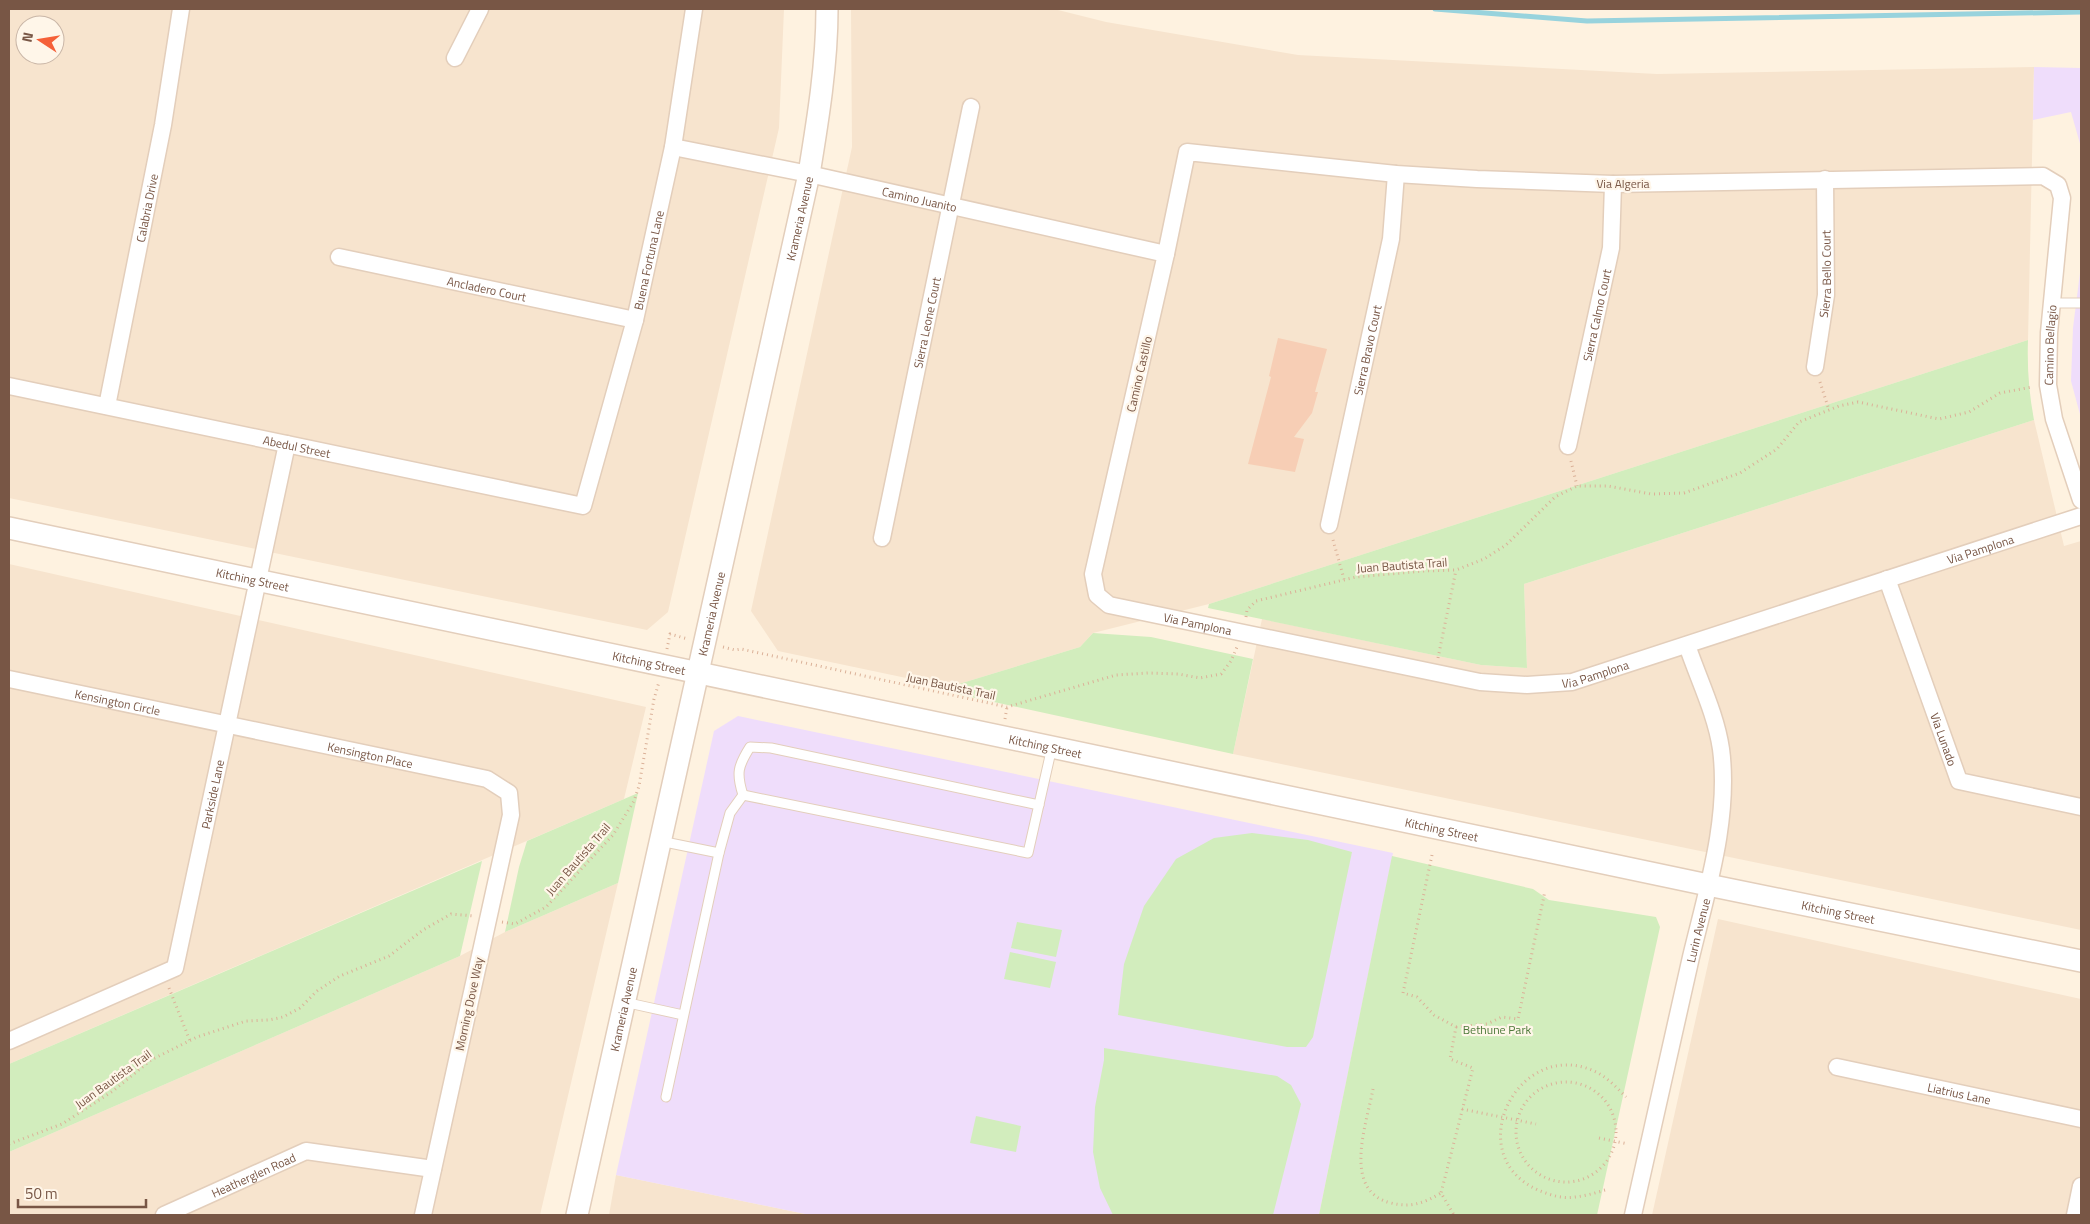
<svg xmlns="http://www.w3.org/2000/svg" width="2090" height="1224" viewBox="0 0 2090 1224" font-family="'Titillium Web',sans-serif">
<style>
.residential{fill:#f7e4ce;fill-rule:evenodd}
.education{fill:#efddfb}
.green{fill:#d2edbd}
.lines{fill:none;stroke-linecap:round;stroke-linejoin:round}
.stream{stroke:#98d3dd;stroke-width:5}
.building{fill:#f7ceb5}
.service-casing{stroke:#e3cebb;stroke-width:11}
.minor-casing{stroke:#e3cebb;stroke-width:19}
.tertiary-casing{stroke:#e3cebb;stroke-width:24}
.path{stroke:#dbb198;stroke-width:3;stroke-dasharray:1 4;stroke-linecap:butt}
.service{stroke:#fff;stroke-width:9}
.minor{stroke:#fff;stroke-width:16}
.tertiary{stroke:#fff;stroke-width:21}
.labels{text-anchor:middle;dominant-baseline:central;stroke-width:4.5;stroke-linejoin:round;paint-order:stroke}
.street-label{font-size:12px;fill:#785645;stroke:#fff6e9}
.park-label{font-size:12px;fill:#4d7939;stroke:#fff6e9}
</style>
<rect width="100%" height="100%" fill="#fef2e0"/>
<!-- residential -->
<g class="residential">
<path d="M9,9H784L779,128L668,612L647,630L9,498ZM25,25H55V55H25Z"/>
<path d="M851,9H1054L1106,22L1298,55L1657,74L2034,67L2028,340L1209,604L1093,633L1080,647L949,687L778,651L751,611L852,147Z"/>
<path d="M2034,420L2064,546L2081,541V930L1233,754L1262,619L1481,665L1527,668L1524,584Z"/>
<path d="M9,564L646,707L624,799L9,1064Z"/>
<path d="M618,883L540,1215H9V1152L460,956L505,932Z"/>
<path d="M1718,919L2081,999V1215H1652Z"/>
<path d="M616,1175L810,1215H609Z"/>
</g>
<!-- education -->
<g class="education">
<path d="M2034,67L2081,68V147L2071,112L2033,120Z"/>
<path d="M2081,265V418L2071,381L2073,328Z"/>
<path d="M738,716L1393,853L1319,1215H810L616,1175L714,731Z"/>
</g>
<!-- green -->
<g class="green">
<path d="M2028,340C2027,368 2029,393 2034,420L1524,584L1527,668L1481,665L1208,608L1209,604Z"/>
<path d="M1093,633L1151,637L1253,659L1233,754L948,692L949,687L1080,647Z"/>
<path d="M638,793L618,883L505,932L519,867L527,841Z"/>
<path d="M1252,833L1308,840L1352,852L1313,1037L1306,1047H1287L1118,1015L1124,964L1144,906L1176,859L1214,838Z"/>
<path d="M1392,856L1533,889L1549,900L1656,917L1660,927L1597,1215H1319Z"/>
<path d="M482,861L460,956L9,1152V1064Z"/>
<path d="M1017,922L1062,930L1056,957L1011,948Z"/>
<path d="M1010,952L1056,962L1050,988L1004,979Z"/>
<path d="M1104,1048L1277,1076L1291,1085L1301,1104L1273,1215H1113L1100,1188L1093,1152L1095,1107L1104,1060Z"/>
<path d="M976,1116L1021,1126L1016,1152L970,1143Z"/>
</g>
<g class="lines">
<!-- stream -->
<path class="stream" d="M1435,9L1587,21L2081,12"/>
</g>
<!-- building -->
<path class="building" d="M1278,338L1327,349L1315,392H1318L1312,413L1294,437L1304,439L1295,472L1248,464L1271,377L1269,376Z"/>
<g class="lines">
<!-- service casing -->
<g class="service-casing">
<g id="service">
<path d="M2052,303H2081"/>
<path d="M743,795L1028,853L1052,747"/>
<path d="M743,795C736,773 738,766 750,747L771,748L1039,805"/>
<path d="M660,841L719,853"/>
<path d="M624,1002L683,1015"/>
<path d="M666,1097L719,853L730,813L743,795"/>
</g>
</g>
<!-- minor casing -->
<g class="minor-casing">
<g id="minor">
<path d="M455,58L480,9"/>
<path id="s1" d="M673,147L809,174L1166,254"/>
<path id="s2" d="M339,257L635,320"/>
<path id="s3" d="M1815,367L1826,295L1825,179"/>
<path id="s4" d="M9,386L583,506L635,320L673,147L694,9"/>
<path id="s5" d="M107,406L163,125L181,9"/>
<path id="s6" d="M1568,446L1611,248L1613,184"/>
<path id="s7" d="M2081,500L2054,419L2048,385L2049,333L2062,198L2058,185L2043,176L1613,184L1477,179L1396,174L1187,152L1166,254L1093,574L1097,595L1109,605L1480,682L1527,685L1572,682L2081,516"/>
<path id="s8" d="M1329,525L1391,239L1396,174"/>
<path id="s9" d="M882,538L971,107"/>
<path id="s10" d="M1887,579L1959,781L2081,807"/>
<path id="s11" d="M9,679L487,779L509,793L511,815L423,1215"/>
<path id="s12" d="M9,1041L175,968L287,444"/>
<path id="s13" d="M1837,1067L2081,1119"/>
<path id="s14" d="M164,1215L306,1151L433,1169"/>
<path id="s15" d="M1633,1215C1652,1129 1672,1043 1691,957C1707,890 1730,818 1721,749C1716,714 1698,678 1687,645"/>
<path d="M2075,1215L2081,1186"/>
</g>
</g>
<!-- tertiary casing -->
<g class="tertiary-casing">
<g id="tertiary">
<path id="s16" d="M9,528L1708,885L2081,961"/>
<path id="s17" d="M577,1215L809,174C818,119 827,64 827,9"/>
</g>
</g>
<!-- path -->
<g class="path">
<path d="M1820,382L1829,410"/>
<path d="M1571,461L1577,486"/>
<path d="M1333,540L1344,579"/>
<path d="M1246,617L1247,610L1256,601L1356,577L1423,571L1456,570L1484,559L1506,545L1555,497L1577,486H1608L1651,494L1684,493L1740,473L1777,449L1799,422L1839,406L1858,402L1939,419L1969,412L2000,393L2032,387"/>
<path d="M723,647L735,650L741,649L1007,707L1116,675L1148,673L1178,674L1200,678L1221,674L1231,661L1237,647"/>
<path d="M667,649L670,634L688,639"/>
<path d="M1438,658L1456,570"/>
<path d="M1005,719L1007,707"/>
<path d="M1432,855L1403,993L1417,997L1434,1015L1456,1027L1450,1059L1473,1068L1441,1193L1454,1215"/>
<path d="M502,922L515,924L546,907L613,835L634,801L639,786L654,699L659,682"/>
<path d="M169,988L190,1041"/>
<path d="M1456,1027L1487,1024L1502,1017L1518,1019L1545,891"/>
<circle cx="1566" cy="1132" r="50"/>
<path d="M1373,1089C1367,1123 1341,1191 1391,1203C1411,1208 1424,1203 1441,1193"/>
<path d="M1462,1109L1536,1124"/>
<path d="M1599,1138L1628,1144"/>
<path d="M9,1144L62,1124L113,1091L151,1060L197,1037L246,1021L269,1020L283,1017L300,1008L317,991L340,976L389,956L423,930L451,914L474,916"/>
<path d="M1605,1190C1595,1193 1585,1196 1575,1197C1562,1199 1550,1195 1538,1190C1459,1155 1518,1037 1594,1071C1606,1076 1616,1087 1626,1097"/>
</g>
<!-- service -->
<use href="#service" class="service"/>
<!-- minor -->
<use href="#minor" class="minor"/>
<!-- tertiary -->
<use href="#tertiary" class="tertiary"/>
</g>
<g class="labels">
<!-- street labels -->
<g class="street-label">
<text x="1623" y="183">Via Algeria</text>
<text stroke="none"><textPath href="#s1" startOffset="252">Camino Juanito</textPath></text>
<text stroke="none"><textPath href="#s5" startOffset="202">Calabria Drive</textPath></text>
<text stroke="none"><textPath href="#s17" startOffset="1021">Krameria Avenue</textPath></text>
<text stroke="none"><textPath href="#s4" startOffset="841">Buena Fortuna Lane</textPath></text>
<text stroke="none"><textPath href="#s3" startOffset="94">Sierra Bello Court</textPath></text>
<text stroke="none"><textPath href="#s2" startOffset="151">Ancladero Court</textPath></text>
<text stroke="none"><textPath href="#s6" startOffset="134">Sierra Calmo Court</textPath></text>
<text stroke="none"><textPath href="#s9" startOffset="220">Sierra Leone Court</textPath></text>
<text stroke="none"><textPath href="#s7" startOffset="160">Camino Bellagio</textPath></text>
<text stroke="none"><textPath href="#s8" startOffset="179">Sierra Bravo Court</textPath></text>
<text transform="translate(1139 374) rotate(-77)">Camino Castillo</text>
<text stroke="none"><textPath href="#s4" startOffset="294">Abedul Street</textPath></text>
<text stroke="none"><textPath href="#s7" startOffset="2566">Via Pamplona</textPath></text>
<text transform="translate(1402 565) rotate(-4)">Juan Bautista Trail</text>
<text stroke="none"><textPath href="#s16" startOffset="249">Kitching Street</textPath></text>
<text stroke="none"><textPath href="#s17" startOffset="616">Krameria Avenue</textPath></text>
<text stroke="none"><textPath href="#s7" startOffset="1756">Via Pamplona</textPath></text>
<text stroke="none"><textPath href="#s16" startOffset="654">Kitching Street</textPath></text>
<text stroke="none"><textPath href="#s7" startOffset="2161">Via Pamplona</textPath></text>
<text transform="translate(951 686) rotate(12)">Juan Bautista Trail</text>
<text stroke="none"><textPath href="#s11" startOffset="111">Kensington Circle</textPath></text>
<text stroke="none"><textPath href="#s10" startOffset="170">Via Lunado</textPath></text>
<text stroke="none"><textPath href="#s16" startOffset="1059">Kitching Street</textPath></text>
<text stroke="none"><textPath href="#s11" startOffset="369">Kensington Place</textPath></text>
<text stroke="none"><textPath href="#s12" startOffset="359">Parkside Lane</textPath></text>
<text stroke="none"><textPath href="#s16" startOffset="1464">Kitching Street</textPath></text>
<text transform="translate(578 859) rotate(-49)">Juan Bautista Trail</text>
<text stroke="none"><textPath href="#s16" startOffset="1869">Kitching Street</textPath></text>
<text stroke="none"><textPath href="#s15" startOffset="292">Lurin Avenue</textPath></text>
<text transform="translate(469 1004) rotate(-78)">Morning Dove Way</text>
<text stroke="none"><textPath href="#s17" startOffset="211">Krameria Avenue</textPath></text>
<text transform="translate(113 1079) rotate(-36)">Juan Bautista Trail</text>
<text stroke="none"><textPath href="#s13" startOffset="125">Liatrius Lane</textPath></text>
<text stroke="none"><textPath href="#s14" startOffset="98">Heatherglen Road</textPath></text>
</g>
<!-- park labels -->
<g class="park-label">
<text x="1497" y="1029">Bethune Park</text>
</g>
</g>
<!-- border -->
<rect width="2090" height="1224" fill="none" stroke="#785645" stroke-width="20"/>
<!-- north arrow -->
<g transform="translate(40 40) rotate(282)"><circle r="24" fill="#fff6e9" stroke="#c9b6a7"/>
<path d="M0-4L9 19L0 12L-9 19Z" fill="#f56038"/>
<text y="-8" font-size="14" font-weight="bold" text-anchor="middle" fill="#785645">N</text>
</g>
<!-- scale -->
<path d="M18 1199v8h128v-8" fill="none" stroke="#785645" stroke-width="2.5"/>
<text x="25" y="1199" font-size="15" fill="#785645" stroke="#fff6e9" stroke-width="4" paint-order="stroke">50 m</text>
</svg>
